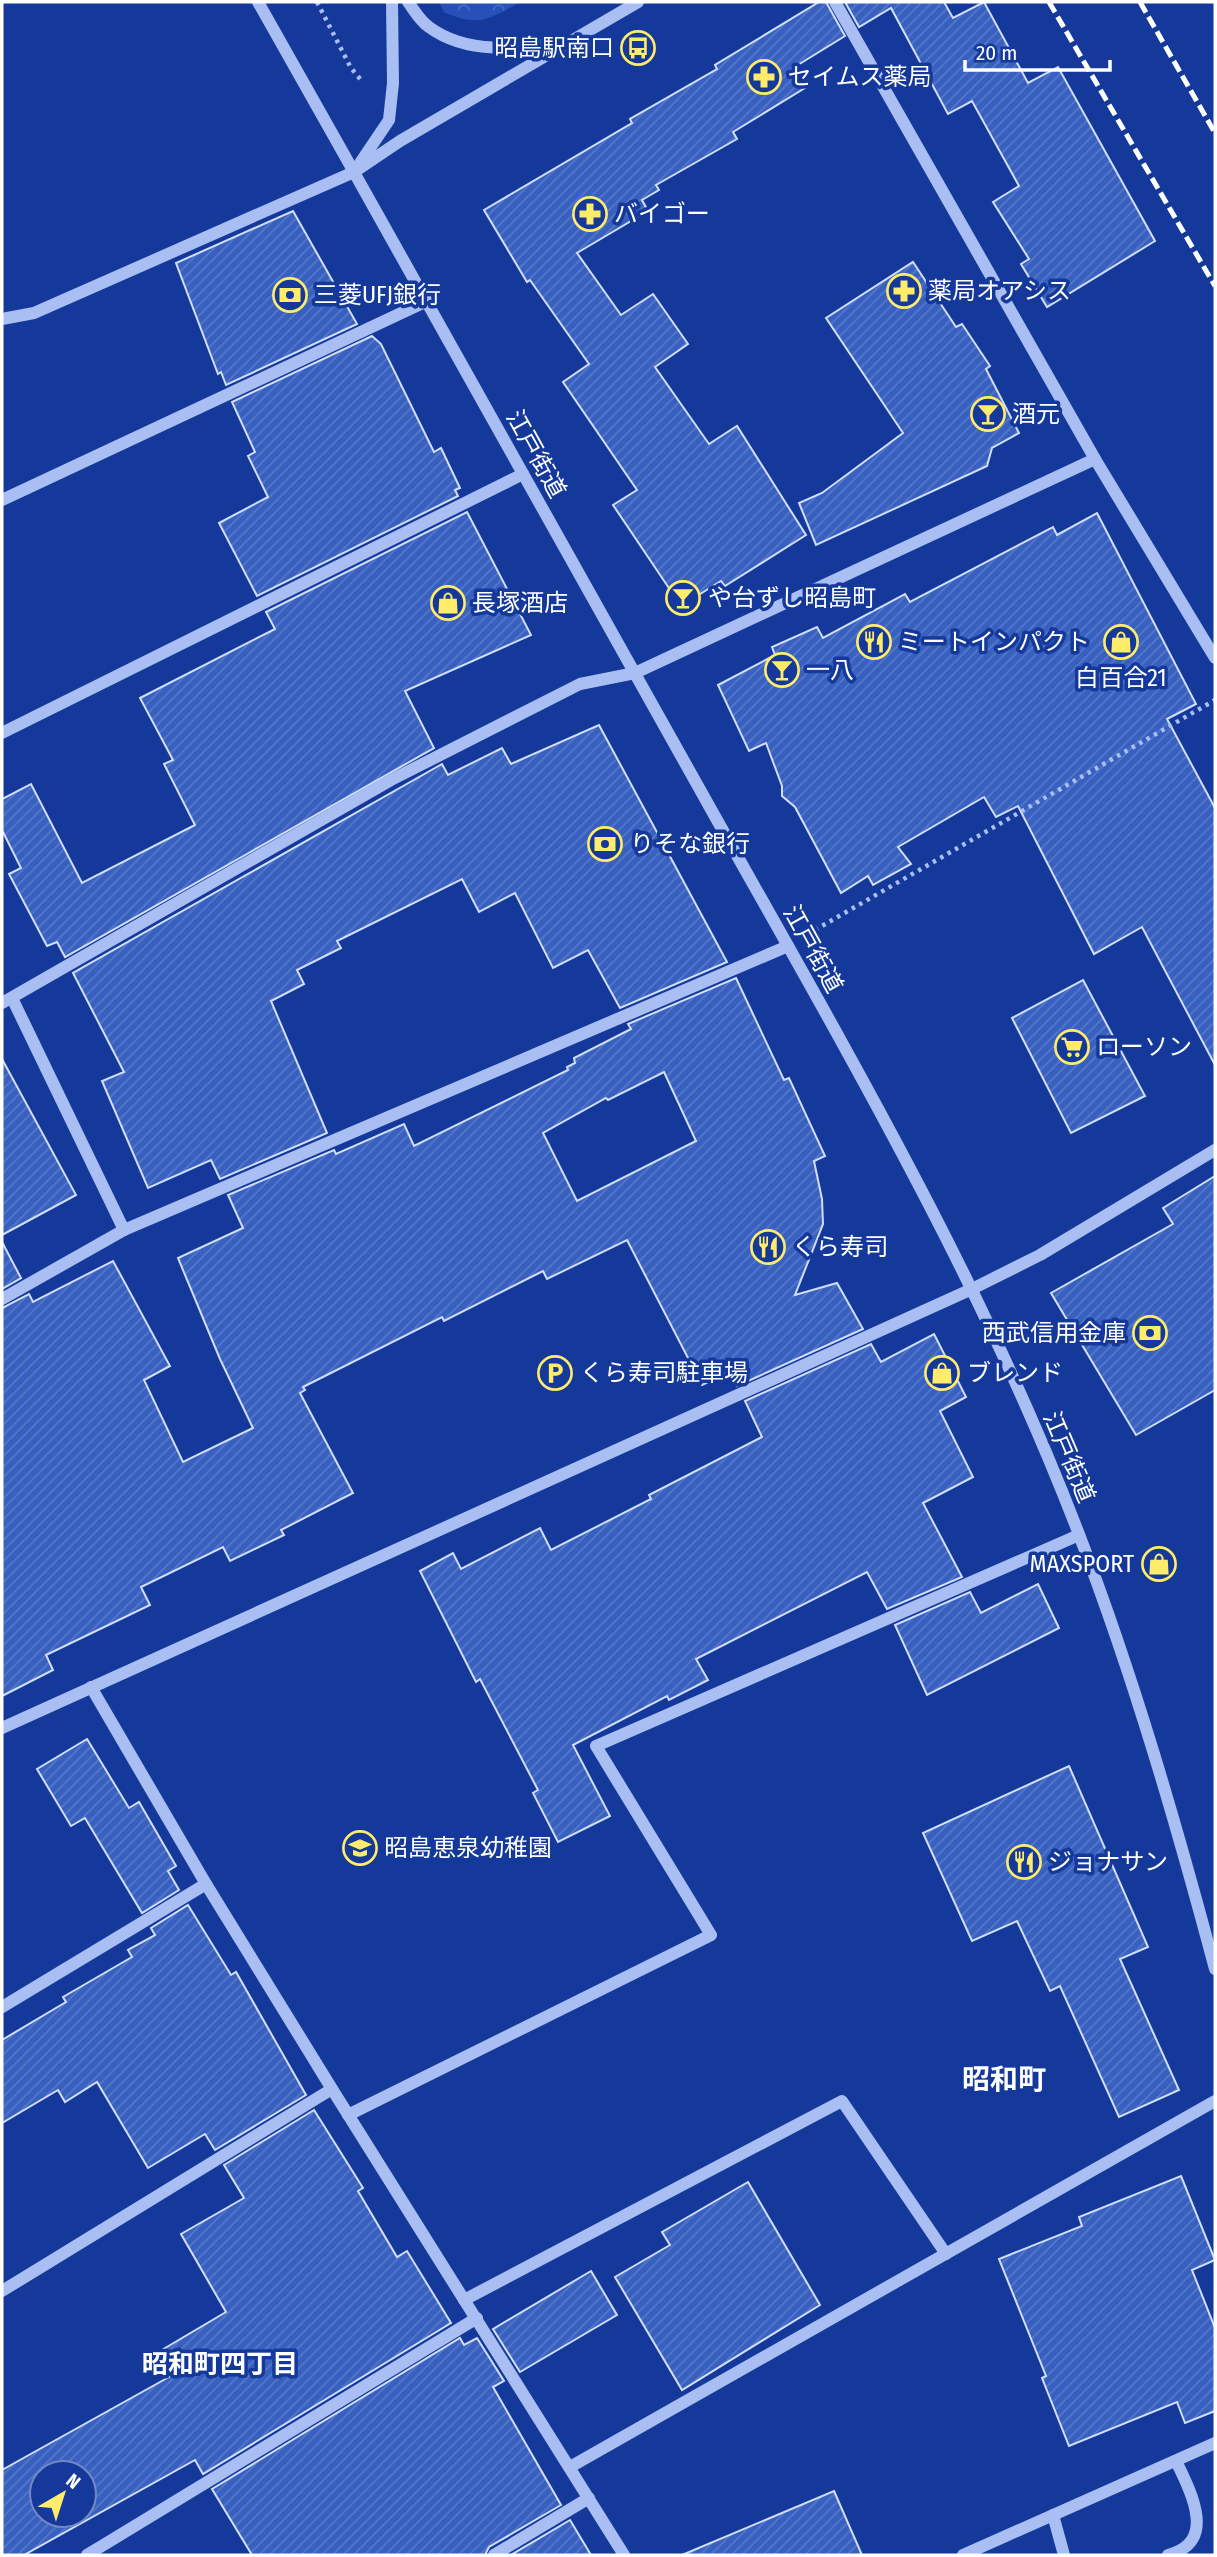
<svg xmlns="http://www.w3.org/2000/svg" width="1217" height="2557" viewBox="0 0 1217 2557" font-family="'Fira Sans Condensed','Noto Sans JP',sans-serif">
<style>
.forest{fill:url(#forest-crowns)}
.building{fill:url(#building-hatch);stroke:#d1defd;stroke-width:2;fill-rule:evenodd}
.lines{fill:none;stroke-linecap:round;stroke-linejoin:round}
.path{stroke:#a9bef3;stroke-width:4.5;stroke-dasharray:3.5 5;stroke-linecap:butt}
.minor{stroke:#a9bef3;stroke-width:12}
.rail{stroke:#fff;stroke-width:5;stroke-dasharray:12 5;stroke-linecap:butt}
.labels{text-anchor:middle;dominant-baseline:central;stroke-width:7;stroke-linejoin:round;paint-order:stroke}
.poi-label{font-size:24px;fill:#fff;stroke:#14399a;text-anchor:start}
.street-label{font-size:24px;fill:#fff;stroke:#14399a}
.neighbourhood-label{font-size:26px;font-weight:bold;fill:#fff;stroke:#14399a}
.quarter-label{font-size:28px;font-weight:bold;fill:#fff;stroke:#14399a}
</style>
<defs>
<pattern id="forest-crowns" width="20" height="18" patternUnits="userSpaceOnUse" patternTransform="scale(1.75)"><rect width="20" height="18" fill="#2751b8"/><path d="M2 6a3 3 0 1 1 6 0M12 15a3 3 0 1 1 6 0" fill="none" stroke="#476bc3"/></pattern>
<pattern id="building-hatch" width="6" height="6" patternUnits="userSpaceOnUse" patternTransform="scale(1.75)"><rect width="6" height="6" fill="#3860c0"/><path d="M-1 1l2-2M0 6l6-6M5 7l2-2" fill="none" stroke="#5678c9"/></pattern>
</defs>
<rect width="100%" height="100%" fill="#14399a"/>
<!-- forest -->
<path class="forest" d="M439,2H521C488,19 480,28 444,12Z"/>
<!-- building -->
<g class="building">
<path d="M819,2H826L845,36L793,68L805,88L733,132L737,139L656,185L659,190L642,200L648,211L577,253L621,315L653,294L688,344L655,367L709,444L737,426L806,535L725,586L721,581L681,606L613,505L637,490L563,382L589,364L530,280L527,282L484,210L632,123L630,119L717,69L715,65Z"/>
<path d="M845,2H944L953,18L984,2L1028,83L1058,67L1155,241L1047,307L1021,264L1029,259L993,202L1019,186L972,101L948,114L891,8L859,27Z"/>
<path d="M293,211L357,324L226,385L221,372L218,374L176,263Z"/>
<path d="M913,262L956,327L962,324L990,366L986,369L1019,433L992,448L987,466L816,545L799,503L822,493L903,433L826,318Z"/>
<path d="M372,336L381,344L434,452L441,448L460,488L455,490L458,496L257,596L219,523L268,497L248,456L255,452L232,402Z"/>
<path d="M467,512L531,635L405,691L434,748L65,957L57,942L47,946L9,874L21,868L2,830V799L31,784L82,883L195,825L164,764L173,760L140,698L275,629L266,612Z"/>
<path d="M1097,513L1196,704L1167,719L1215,808V1065L1142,927L1094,954L1018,806L996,817L984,797L898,847L911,864L873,885L868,876L841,893L795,807L782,796V786L766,743L749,751L718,685L775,655L772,647L817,627L823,638L905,594L910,602L1053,527L1057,535Z"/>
<path d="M599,725L727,962L620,1008L588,950L553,968L515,893L479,912L462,879L337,941L341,948L297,970L304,984L271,1001L327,1133L220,1179L211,1160L148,1188L102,1081L124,1072L73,973L442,764L448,775L502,748L511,764Z"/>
<path d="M736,978L784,1080L789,1078L825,1156L814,1161L822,1199L823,1224L795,1295L837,1283L863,1329L737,1386L730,1372L702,1385L627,1240L547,1279L543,1271L444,1321L442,1317L303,1387L305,1390L300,1393L353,1493L281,1530L284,1535L230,1561L223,1547L141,1587L150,1605L46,1655L53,1670L2,1696V1308L29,1294L33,1302L113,1261L170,1366L144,1380L183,1462L253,1428L220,1359L178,1258L243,1228L228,1195L334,1150L336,1154L404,1124L414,1146L568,1070L567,1067L575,1063L574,1058L631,1029L628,1024ZM664,1072L696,1141L577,1201L543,1133L606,1098L608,1100Z"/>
<path d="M1083,980L1145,1096L1071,1133L1012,1018Z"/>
<path d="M2,1059L76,1195L2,1235Z"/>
<path d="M1215,1176V1390L1136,1435L1051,1293L1173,1224L1163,1208Z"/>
<path d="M2,1242L21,1278L2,1289Z"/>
<path d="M934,1334L966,1397L940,1411L973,1477L923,1503L962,1577L887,1609L867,1572L696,1659L708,1680L669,1700L667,1696L573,1745L610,1816L558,1842L533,1793L538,1790L480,1679L476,1682L420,1571L453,1553L461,1569L540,1528L551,1550L651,1499L649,1495L762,1437L745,1401L871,1344L881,1362Z"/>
<path d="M1038,1584L1059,1628L927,1695L895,1625L970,1592L981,1613Z"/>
<path d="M87,1739L129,1808L139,1802L176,1866L168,1871L179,1890L142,1913L85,1818L71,1826L37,1769Z"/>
<path d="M1069,1766L1148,1947L1120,1959L1179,2090L1119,2117L1060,1986L1050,1991L1017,1921L972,1941L923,1833Z"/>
<path d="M188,1905L231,1975L236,1972L306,2095L215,2150L205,2134L148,2168L97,2082L65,2102L58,2090L2,2123V2040L66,2002L63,1997L132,1957L128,1950L155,1935L151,1928Z"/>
<path d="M314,2110L363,2188L358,2191L397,2257L407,2251L451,2323L203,2474L195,2460L24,2555H2V2470L169,2377L155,2354L226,2312L181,2234L244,2198L224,2165ZM42,2473H84V2515H42Z"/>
<path d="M1181,2176L1215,2260L1192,2270L1215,2328V2411L1185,2423L1177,2402L1069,2446L1042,2378L1046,2376L999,2259L1082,2226L1079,2217Z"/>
<path d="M748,2182L820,2305L682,2390L615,2277L670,2245L662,2232Z"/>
<path d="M591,2271L617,2315L520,2372L493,2329Z"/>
<path d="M460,2338L464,2345L477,2338L504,2381L493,2387L561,2505L489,2547L485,2555H252L212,2489Z"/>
<path d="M834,2491L862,2555H682Z"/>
<path d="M570,2520L591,2555H511Z"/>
</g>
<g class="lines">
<!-- path -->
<g class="path">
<path d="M317,2L351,68L361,80"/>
<path d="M815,930L1215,700"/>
</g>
<!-- minor -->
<g class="minor">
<path d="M258,2C412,274 564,547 717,820C848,1053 985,1287 1080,1537C1134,1678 1176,1823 1215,1969"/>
<path d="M408,2C414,10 420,21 429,27C468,56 521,48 565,42"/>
<path d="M835,2L1095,459L1215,658"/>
<path d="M358,166L389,120L393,83L392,2"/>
<path d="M2,319L34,313L354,172L400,141L638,2"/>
<path d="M2,500L427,301"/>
<path d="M2,733L523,474"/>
<path d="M12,998L124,1230"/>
<path d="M2,1003L391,780L580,684L635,673L1095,459"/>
<path d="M2,1299L124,1230L788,946"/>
<path d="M91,1687L206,1884L332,2089L624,2555"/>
<path d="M2,1728L972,1289L1040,1255L1215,1150"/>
<path d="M2,2007L206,1884"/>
<path d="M348,2115L711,1935L596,1746L1079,1535"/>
<path d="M2,2291L332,2089"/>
<path d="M464,2300L842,2101L946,2254"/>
<path d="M570,2467L1215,2101"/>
<path d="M1053,2515L1064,2555"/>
<path d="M87,2555L477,2318"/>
<path d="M494,2555L589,2498"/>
<path d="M963,2555L1215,2443"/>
<path d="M1168,2555C1217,2542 1192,2494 1176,2461"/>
</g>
<!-- rail -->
<g class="rail">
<path d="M1049,2L1215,286"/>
<path d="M1140,2L1215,133"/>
</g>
</g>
<!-- icons -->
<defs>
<g id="bus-ring" transform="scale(1.75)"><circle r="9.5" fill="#14399a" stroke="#ffec6b" stroke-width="1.5"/><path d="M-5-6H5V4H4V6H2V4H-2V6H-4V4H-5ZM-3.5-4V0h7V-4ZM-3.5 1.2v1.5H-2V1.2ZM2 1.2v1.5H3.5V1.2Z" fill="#ffec6b"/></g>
<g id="pharmacy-ring" transform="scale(1.75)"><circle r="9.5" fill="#14399a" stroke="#ffec6b" stroke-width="1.5"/><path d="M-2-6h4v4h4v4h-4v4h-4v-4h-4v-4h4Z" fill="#ffec6b"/></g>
<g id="bank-ring" transform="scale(1.75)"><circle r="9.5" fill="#14399a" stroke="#ffec6b" stroke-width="1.5"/><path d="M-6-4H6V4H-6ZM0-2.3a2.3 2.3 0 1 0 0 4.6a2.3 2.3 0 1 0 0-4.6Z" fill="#ffec6b"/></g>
<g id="bar-ring" transform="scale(1.75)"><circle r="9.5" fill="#14399a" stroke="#ffec6b" stroke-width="1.5"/><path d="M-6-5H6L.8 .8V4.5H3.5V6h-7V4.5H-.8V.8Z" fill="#ffec6b"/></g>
<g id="shop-ring" transform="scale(1.75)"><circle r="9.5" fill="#14399a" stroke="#ffec6b" stroke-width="1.5"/><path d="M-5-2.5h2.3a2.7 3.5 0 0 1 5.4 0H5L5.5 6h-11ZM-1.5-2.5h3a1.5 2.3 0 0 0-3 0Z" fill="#ffec6b"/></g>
<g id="restaurant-ring" transform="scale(1.75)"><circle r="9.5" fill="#14399a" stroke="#ffec6b" stroke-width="1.5"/><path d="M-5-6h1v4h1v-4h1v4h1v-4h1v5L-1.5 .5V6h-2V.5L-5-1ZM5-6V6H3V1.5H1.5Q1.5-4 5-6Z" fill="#ffec6b"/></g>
<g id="supermarket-ring" transform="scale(1.75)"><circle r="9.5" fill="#14399a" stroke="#ffec6b" stroke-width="1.5"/><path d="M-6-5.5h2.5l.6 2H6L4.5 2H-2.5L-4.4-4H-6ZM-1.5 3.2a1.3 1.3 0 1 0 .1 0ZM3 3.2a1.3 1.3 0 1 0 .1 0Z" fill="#ffec6b"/></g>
<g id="parking-ring" transform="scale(1.75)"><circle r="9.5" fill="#14399a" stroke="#ffec6b" stroke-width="1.5"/><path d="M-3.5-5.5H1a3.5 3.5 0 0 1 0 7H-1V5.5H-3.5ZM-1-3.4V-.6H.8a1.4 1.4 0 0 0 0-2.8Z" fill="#ffec6b"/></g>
<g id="school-ring" transform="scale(1.75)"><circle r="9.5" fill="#14399a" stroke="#ffec6b" stroke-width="1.5"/><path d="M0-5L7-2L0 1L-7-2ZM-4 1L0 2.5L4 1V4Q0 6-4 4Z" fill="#ffec6b"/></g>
</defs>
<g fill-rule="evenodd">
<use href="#bus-ring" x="638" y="48"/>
<use href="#pharmacy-ring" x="764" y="77"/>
<use href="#pharmacy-ring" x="590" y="214"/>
<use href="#pharmacy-ring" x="904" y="291"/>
<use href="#bank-ring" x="290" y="295"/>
<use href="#bar-ring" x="988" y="414"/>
<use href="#bar-ring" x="683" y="598"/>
<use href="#shop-ring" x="448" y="603"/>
<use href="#restaurant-ring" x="874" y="642"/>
<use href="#shop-ring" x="1121" y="642"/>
<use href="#bar-ring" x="782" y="670"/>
<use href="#bank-ring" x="605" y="844"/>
<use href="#supermarket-ring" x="1072" y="1047"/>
<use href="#restaurant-ring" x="768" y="1247"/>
<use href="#bank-ring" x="1150" y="1333"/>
<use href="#parking-ring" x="555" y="1373"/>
<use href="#shop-ring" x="942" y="1373"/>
<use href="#shop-ring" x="1159" y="1564"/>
<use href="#school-ring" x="360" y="1848"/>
<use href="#restaurant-ring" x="1024" y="1862"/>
</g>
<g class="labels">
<!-- poi labels -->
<g class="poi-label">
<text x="614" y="48" text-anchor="end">昭島駅南口</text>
<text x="788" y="77">セイムス薬局</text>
<text x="614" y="214">バイゴー</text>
<text x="928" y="291">薬局オアシス</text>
<text x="314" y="295">三菱UFJ銀行</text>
<text x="1012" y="414">酒元</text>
<text x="708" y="598">や台ずし昭島町</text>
<text x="472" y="603">長塚酒店</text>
<text x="898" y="642">ミートインパクト</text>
<text x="806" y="670">一八</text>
<text x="1121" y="678" text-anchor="middle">白百合21</text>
<text x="630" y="844">りそな銀行</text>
<text x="1096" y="1047">ローソン</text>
<text x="792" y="1247">くら寿司</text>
<text x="1126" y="1333" text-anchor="end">西武信用金庫</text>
<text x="580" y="1373">くら寿司駐車場</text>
<text x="967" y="1373">ブレンド</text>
<text x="1134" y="1564" text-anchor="end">MAXSPORT</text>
<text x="384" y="1848">昭島恵泉幼稚園</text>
<text x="1048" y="1862">ジョナサン</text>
</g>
<!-- street labels -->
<g class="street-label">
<text transform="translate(536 454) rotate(61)">江戸街道</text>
<text transform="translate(813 949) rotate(61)">江戸街道</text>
<text transform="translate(1069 1457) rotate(67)">江戸街道</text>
</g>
<!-- neighbourhood labels -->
<g class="neighbourhood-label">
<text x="220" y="2364">昭和町四丁目</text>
</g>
<!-- quarter labels -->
<g class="quarter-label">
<text x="1004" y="2079">昭和町</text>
</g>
</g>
<!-- border -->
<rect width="1217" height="2557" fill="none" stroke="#ffffff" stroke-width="7"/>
<!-- north arrow -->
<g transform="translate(63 2494) rotate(39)"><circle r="33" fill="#14399a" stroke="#7288c2" stroke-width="2"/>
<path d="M0-5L12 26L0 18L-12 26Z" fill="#ffec6b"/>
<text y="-10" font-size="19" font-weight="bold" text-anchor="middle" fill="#ffffff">N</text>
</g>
<!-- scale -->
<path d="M965 60v10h145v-10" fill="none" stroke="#ffffff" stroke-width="3.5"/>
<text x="976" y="60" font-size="21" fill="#ffffff" stroke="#14399a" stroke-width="5" paint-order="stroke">20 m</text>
</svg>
